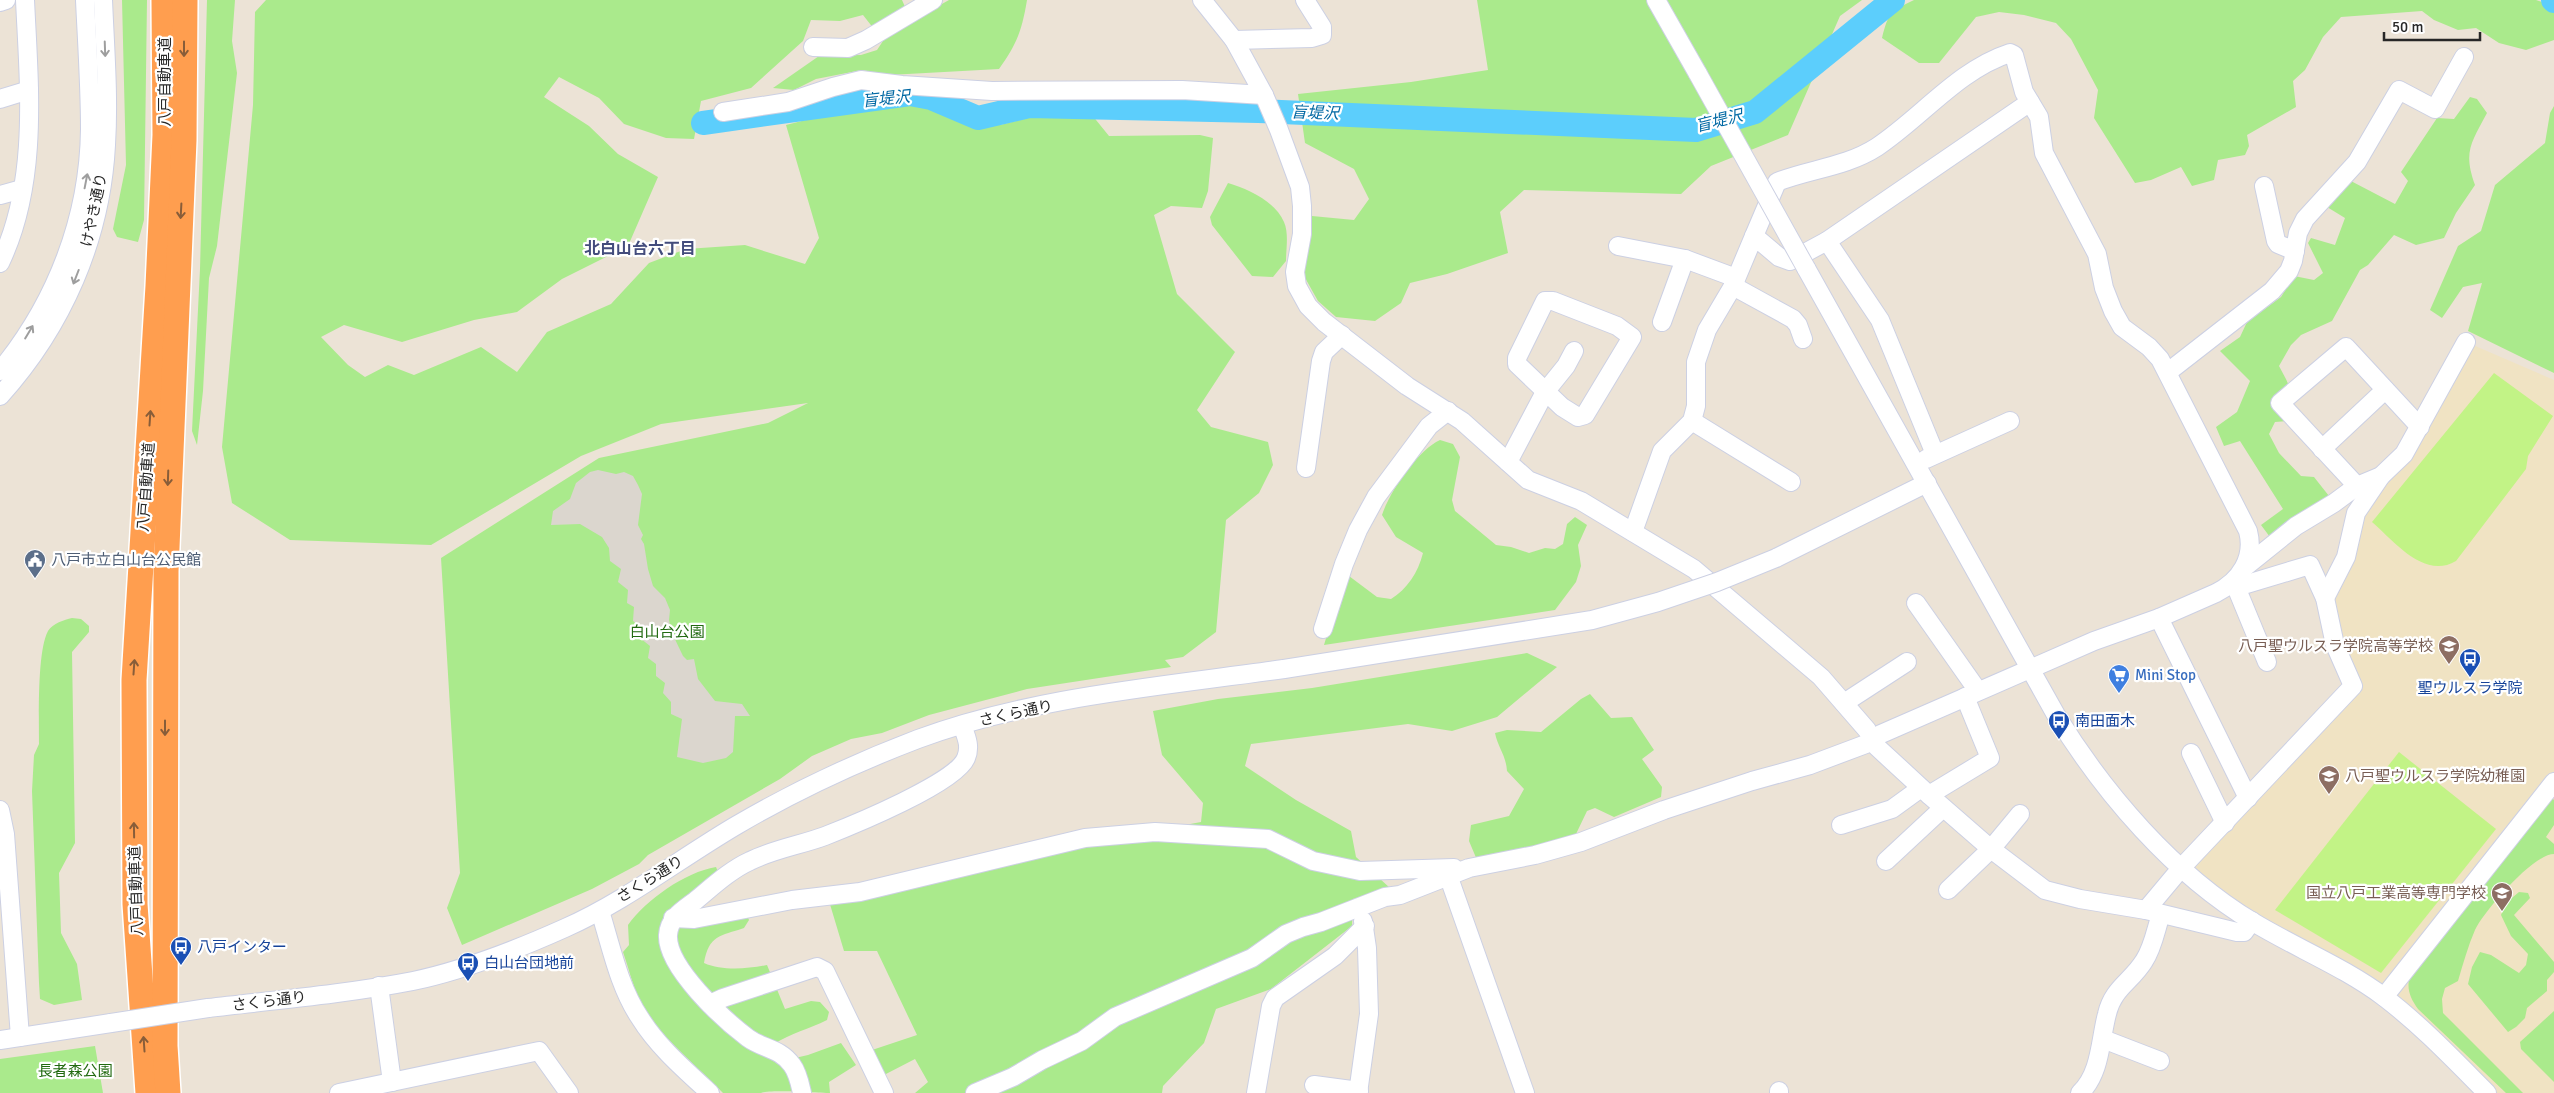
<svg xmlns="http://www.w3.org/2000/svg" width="2554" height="1093" viewBox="0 0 2554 1093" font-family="Signika,'Noto Sans JP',sans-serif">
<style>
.education{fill:#f0e3c3}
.green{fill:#aaea8c}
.pitch{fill:#c2f386}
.plaza{fill:#dbd6ce}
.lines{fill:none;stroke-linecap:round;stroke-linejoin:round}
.river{stroke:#5ccefc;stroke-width:24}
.minor-casing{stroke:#ccd0e3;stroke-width:20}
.highway-casing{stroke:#fff;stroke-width:28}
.minor{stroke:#fff;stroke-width:18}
.highway{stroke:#ff9e4f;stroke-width:25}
.minor-bridge-casing{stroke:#ccd0e3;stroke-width:20;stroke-linecap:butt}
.minor-bridge{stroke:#fff;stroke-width:18}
.oneway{stroke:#9e9e9e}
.oneway2{stroke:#885d39}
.labels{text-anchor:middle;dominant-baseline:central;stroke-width:4.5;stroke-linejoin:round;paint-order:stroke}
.street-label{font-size:15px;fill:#272727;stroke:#fff}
.service-label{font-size:15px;fill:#4e5e75;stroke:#fff;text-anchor:start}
.park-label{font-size:15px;fill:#226a11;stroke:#fff}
.education-label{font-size:15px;fill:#785e54;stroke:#fff;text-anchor:end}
.shop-label{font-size:15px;fill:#366cbe;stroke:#fff;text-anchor:start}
.transit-label{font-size:15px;fill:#164399;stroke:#fff;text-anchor:start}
.water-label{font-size:16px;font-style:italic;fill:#0068a3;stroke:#fff}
.neighbourhood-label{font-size:16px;font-weight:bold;fill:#434c7c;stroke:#fff}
</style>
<rect width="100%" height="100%" fill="#ece3d6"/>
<!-- education -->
<path class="education" d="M2466,342L2554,380V1093H2487L2437,1043L2182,867L2353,686L2325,598L2351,532Z"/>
<!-- green -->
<g class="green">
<path d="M122,0H147L144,220L138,242L117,237L113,229L126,165Z"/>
<path d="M207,0H235L232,41L237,73L217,246L209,278L203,391L197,445L192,431L200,269Z"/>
<path d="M266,0H902L906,9L874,29L863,15L840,21L811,20L803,41L751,88L701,101L694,139L666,138L624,124L599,98L559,77L544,97L589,126L618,154L658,177L628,246L562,279L517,312L474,320L402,342L344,325L321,337L348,365L365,377L388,365L414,375L481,347L517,372L547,332L611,304L649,263L686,249L745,245L805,264L819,238L786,125L845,110L914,103L969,124L1000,125L1039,115H1092L1109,136L1200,135L1213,138L1208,191L1202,208L1171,206L1154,215L1177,294L1235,352L1197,410L1211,427L1268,442L1273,465L1259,493L1226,520L1216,632L1183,657L1165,660L1171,667L1027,689L929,715L882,733L851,739L812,756L780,779L648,855L639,864L592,889L462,945L447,908L460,873L441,558L599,458L768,423L808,403L661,424L581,456L431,545L290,540L232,503L222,447L253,105L255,12Z"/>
<path d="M949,0H1027C1022,30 1017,44 999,69L889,75L862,70L816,79L794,90L773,88L819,56L861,55L877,50L887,35Z"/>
<path d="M1477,0H1862L1840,16L1788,135L1711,166L1681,194L1524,190L1500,212L1508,253L1447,274L1410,283L1401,303L1375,321L1336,317L1318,301L1304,276L1312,216L1354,220L1369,199L1354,169L1305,143L1298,94L1411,82L1488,70Z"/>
<path d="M1914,0H2536L2554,6V40L2526,50L2499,43L2476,28L2458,30L2434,20L2422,11L2341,17L2323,37L2305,70L2293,81L2296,107L2247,135L2249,146L2245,155L2218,160L2214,180L2192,186L2181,167L2151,180L2135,183L2094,118L2098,90L2071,39L2056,23L2024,15L1999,12L1976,17L1939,63H1919L1882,38C1888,13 1891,11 1914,0Z"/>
<path d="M2470,97L2477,99L2487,113C2471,143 2463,152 2475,185L2456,213L2444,238L2416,245L2394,235L2368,265L2360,270L2332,321L2301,335L2291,345L2279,366C2291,388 2296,396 2288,421L2275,422L2269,434L2279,453L2301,476L2314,477L2329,496L2270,537L2261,525L2283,509L2240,441L2224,446L2216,427L2237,412L2250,381L2220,351L2240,337L2247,322L2281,297L2294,276L2314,280L2323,273L2308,243L2311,238L2335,245L2345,218L2327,207L2349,180L2395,204L2408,181L2401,172L2437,118L2454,119Z"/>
<path d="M2554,106V373L2468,331L2482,283L2463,287L2442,318L2430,310L2458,246L2481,231L2495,185L2545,143L2550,113Z"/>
<path d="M1228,183C1248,189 1275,201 1284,222C1289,233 1286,249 1286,261L1273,277L1252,276L1212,225L1210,217Z"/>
<path d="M1440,440L1453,444L1460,457L1452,500L1455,511L1496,545L1511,547L1529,553L1545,548L1555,549L1563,544L1567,524L1575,517L1587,525L1578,545L1581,566L1576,582L1555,610L1324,645L1340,591L1349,576L1377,597L1391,599C1407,589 1418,573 1423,553L1396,537L1382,515C1390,491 1418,450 1440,440Z"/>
<path d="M72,618L81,619L89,626V632L72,652L75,843L59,873L61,933L77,964L82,1000L54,1005L40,999L39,983L32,791L34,755L39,744C39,719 37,651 48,631C53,623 64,620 72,618Z"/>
<path d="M1527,653L1557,667L1497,717L1452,731L1408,724L1251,744L1245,766L1296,800L1351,831L1356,857L1390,888L1353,899L1352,926L1271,989L1216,1009L1204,1043L1163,1086L1162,1093H915L928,1082L915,1059L884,1075L872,1050L917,1035L877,951H844L829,901L902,890L996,868L1094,842L1201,822L1203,803L1162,755L1153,711L1218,699L1312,688Z"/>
<path d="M1590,694L1611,718L1632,717L1654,750L1642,759L1662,787L1661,797L1614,817L1595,808L1587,811L1576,834L1533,850L1477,860L1469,841L1471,825L1509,816L1524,789L1507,771C1506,755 1498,748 1495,733L1507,730L1541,732L1581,699Z"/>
<path d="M2551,797L2554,800V825L2546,837L2554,844V854C2533,854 2484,911 2475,930C2468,946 2463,964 2458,981L2445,988L2442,999L2443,1013L2523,1093H2506L2418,1009C2411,999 2407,991 2409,979Z"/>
<path d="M716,867L718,872L673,911L746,913L749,920L744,928C720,936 709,935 704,963C722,971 747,969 767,965L785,1009L811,1001L820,1002L829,1012L827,1020C809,1029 791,1033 774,1044L795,1058L808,1055L841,1043L856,1065L829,1082L830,1093C818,1093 769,1089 761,1093H723C698,1067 668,1043 647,1014C635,996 630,972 623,952L629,945L628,925C646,900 685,872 716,867Z"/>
<path d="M2519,892L2528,893L2530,898L2514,915L2554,962V972L2547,980V991L2527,1008L2525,1018L2516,1027L2508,1032L2468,984L2472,967L2480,952L2491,955L2519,973L2526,965L2528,954L2511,936L2501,915L2506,903Z"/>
<path d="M2554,1011V1082L2521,1049L2520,1042Z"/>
<path d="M95,1046L103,1093H0V1059Z"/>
</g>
<!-- pitch -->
<g class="pitch">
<path d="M2494,373L2553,416L2528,456L2526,469L2456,561C2424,580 2394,541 2372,522Z"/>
<path d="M2399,752L2496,829L2381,973L2275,910Z"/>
</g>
<!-- plaza -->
<path class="plaza" d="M598,470L616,474L624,472L633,476L638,485L642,494L638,525L643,535L641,539L644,544L648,569L653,586L665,598L670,610L669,620L671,631L683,656L687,660L694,659L698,679L715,701L742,704L750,716H735L733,752L726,758L703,763L677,757L682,719L671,714V702L663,693L665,683L656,676V664L648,658L650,646L640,638L643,628L633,621L634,607L627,603L628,590L618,582L621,569L610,561L609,548L602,537L580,524L551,525L553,511L570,499L576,483L590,472Z"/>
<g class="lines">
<!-- river -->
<g class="river">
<path d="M2553,0L2554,1"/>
<path d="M703,123L910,94L931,98L978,118L1029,106L1258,111L1696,130L1755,112L1893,0"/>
</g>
<!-- minor casing -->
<g class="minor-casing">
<g id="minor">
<path d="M1202,0L1234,40L1264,95L1279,130L1300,187L1302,206V234L1295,272L1297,286L1308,306L1324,322L1407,386L1462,421L1528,480L1581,501L1694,569L1821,677L1867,730L1877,747L1929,795L1991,849L2045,890L2080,899L2146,910L2237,932H2244L2252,921"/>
<path d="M1656,0L1698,74"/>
<path d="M0,2L6,0"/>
<path d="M1234,40L1312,38L1322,35V27L1305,0"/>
<path d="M813,47L848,48L866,40L933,0"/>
<path d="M0,99L29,90"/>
<path d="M723,112L788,102L833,87L861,80L902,85L992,91L1182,90L1264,95"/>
<path d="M2264,186L2276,241L2278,244L2295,251"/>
<path d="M0,195L22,189"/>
<path d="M1827,241L1880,320L1935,454"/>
<path d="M1618,246L1685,259L1736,278"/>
<path d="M0,263C39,182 29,86 25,0"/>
<path d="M1806,268L2056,715C2104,793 2173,874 2253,922C2296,948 2344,967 2384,997C2422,1026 2454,1060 2487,1093"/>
<path d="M1733,286L1793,319L1798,325L1803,339"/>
<path d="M1545,301H1553L1617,326L1632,337L1585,415L1578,417L1562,407L1517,364V358Z"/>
<path d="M1662,322L1685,259"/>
<path d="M0,371C56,303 89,218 90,129C90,86 87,43 85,0"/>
<path d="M2168,372L2272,291L2289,271L2293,261L2298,233L2305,219L2357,162L2399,90L2435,109L2464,57"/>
<path d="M0,396C63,326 101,239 106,145C109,97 105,48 103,0"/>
<path d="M1692,421L1791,482"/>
<path d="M2322,449L2385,390"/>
<path d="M1926,459L2010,421"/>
<path d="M1508,462L1545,392L1566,366L1574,351"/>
<path d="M1306,468L1321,361L1324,352L1342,335"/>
<path d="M2357,486L2280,403L2346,347L2420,427"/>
<path d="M1633,532L1662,451L1692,421L1696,406V362L1707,330L1733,286L1754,236L1779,257L1790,261L1827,241L2030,102"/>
<path d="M1776,558L1927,483"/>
<path d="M2245,567L2296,526L2334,503L2357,486L2381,476L2404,454L2466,342"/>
<path d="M2234,582L2267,662"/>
<path d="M2325,598L2346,557L2356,513L2381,476"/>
<path d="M1916,603L1978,691"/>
<path d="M2159,618L2248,798"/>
<path d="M1323,629L1344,564L1358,530L1376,497L1429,426L1448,411"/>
<path d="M1844,703L1907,662"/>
<path d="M2191,753L2225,823"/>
<path d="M1929,795L1990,758L1965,697"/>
<path d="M0,810L5,834L20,1037"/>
<path d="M1841,825L1892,809L1921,788"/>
<path d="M1886,861L1943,808"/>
<path d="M1448,875L1525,1093"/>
<path d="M1948,890L1991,849L2020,814"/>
<path d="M2146,910L2182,867L2353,686L2335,645L2325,598L2310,565L2237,587"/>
<path d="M600,911C611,946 619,987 640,1018C658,1047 685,1070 710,1093"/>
<path d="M673,918L694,919L792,900L860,892L1085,838L1155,832L1268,839L1313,861L1360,871L1454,868"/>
<path d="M379,986L392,1082"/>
<path d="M2384,997L2554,782"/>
<path d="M710,1004L723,998L817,967L825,971L884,1093"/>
<path d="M208,1008C276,1000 346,994 413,981C465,970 516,950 565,928C626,901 679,859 737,825C795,791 855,763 918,739C1030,697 1165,686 1284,669"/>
<path d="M2103,1039L2160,1061"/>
<path d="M0,1040L111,1023"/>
<path d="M1314,1085L1359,1091"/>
<path d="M1779,1091V1093"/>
<path d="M339,1093L539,1051L569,1093"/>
<path d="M802,1093C800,1084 798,1073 792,1065C780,1048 763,1049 748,1038C724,1020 666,967 668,935C669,918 683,910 695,901C712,887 730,870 750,861C774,849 801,845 825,836C853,825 956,783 966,758C971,746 966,736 962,725"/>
<path d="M975,1093L1013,1077L1042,1060L1082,1041L1115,1017L1252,958L1286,934L1303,927L1321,922L1385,897L1400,895L1469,868L1535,855L1581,842L1664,810L1752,781L1810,765L1866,744L1881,734L2094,641L2159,618L2216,593C2240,581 2255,558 2248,531L2160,359L2149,347L2122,327L2113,311L2104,288L2097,254L2044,153L2039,117L2024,92L2014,55L2010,53C1958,70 1922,117 1877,147C1846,167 1810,169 1777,182L1754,236"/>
<path d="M1256,1093L1271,1006L1275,998L1335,956L1365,926"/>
<path d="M1358,1093L1369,1014L1367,948L1363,921"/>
<path d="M2080,1093C2101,1073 2100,1040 2107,1014C2113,988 2131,982 2144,961C2153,948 2156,929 2161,914"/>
</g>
</g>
<!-- highway casing -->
<g class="highway-casing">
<g id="highway">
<path d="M148,1093L135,904L134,680L158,286L165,135L164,0"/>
<path d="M168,1093L165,1046L166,571L184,140L185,0"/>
</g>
</g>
<!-- minor -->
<use href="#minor" class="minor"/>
<!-- highway -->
<use href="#highway" class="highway"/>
<!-- minor-bridge casing -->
<g class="minor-bridge-casing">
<g id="minor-bridge">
<path d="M1698,74L1806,268"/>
<path d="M1284,669L1592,620L1658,602L1717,582L1776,558"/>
<path d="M111,1023L208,1008"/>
</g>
</g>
<!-- minor-bridge -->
<use href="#minor-bridge" class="minor-bridge"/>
</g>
<!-- one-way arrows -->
<defs><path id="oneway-shaft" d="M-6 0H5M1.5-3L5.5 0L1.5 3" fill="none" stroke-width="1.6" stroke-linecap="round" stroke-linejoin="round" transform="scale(1.25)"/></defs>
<g class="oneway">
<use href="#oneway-shaft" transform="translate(105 49) rotate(88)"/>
<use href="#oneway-shaft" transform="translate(86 181) rotate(-79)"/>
<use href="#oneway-shaft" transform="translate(76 277) rotate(111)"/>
<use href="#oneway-shaft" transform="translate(29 332) rotate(-59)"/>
</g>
<g class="oneway2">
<use href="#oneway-shaft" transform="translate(184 49) rotate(90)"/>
<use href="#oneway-shaft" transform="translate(181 211) rotate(93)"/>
<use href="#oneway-shaft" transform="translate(150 418) rotate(-86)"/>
<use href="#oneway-shaft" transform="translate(168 478) rotate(92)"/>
<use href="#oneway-shaft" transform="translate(134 667) rotate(-86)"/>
<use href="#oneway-shaft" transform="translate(165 728) rotate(90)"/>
<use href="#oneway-shaft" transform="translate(134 830) rotate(-91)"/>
<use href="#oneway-shaft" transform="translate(144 1044) rotate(-94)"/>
</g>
<!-- icons -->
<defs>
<g id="civic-pin" transform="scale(1.125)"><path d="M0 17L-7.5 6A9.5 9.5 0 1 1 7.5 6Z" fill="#5c6f8a" stroke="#fff"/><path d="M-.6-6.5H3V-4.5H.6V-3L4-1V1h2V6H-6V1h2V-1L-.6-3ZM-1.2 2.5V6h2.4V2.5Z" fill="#fff"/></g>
<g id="school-pin" transform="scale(1.125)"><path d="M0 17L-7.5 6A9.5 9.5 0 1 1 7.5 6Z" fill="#8d6e63" stroke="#fff"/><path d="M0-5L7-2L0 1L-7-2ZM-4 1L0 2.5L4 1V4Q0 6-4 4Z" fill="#fff"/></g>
<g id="bus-pin" transform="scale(1.125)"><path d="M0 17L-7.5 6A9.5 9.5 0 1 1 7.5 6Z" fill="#1a4fb4" stroke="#fff"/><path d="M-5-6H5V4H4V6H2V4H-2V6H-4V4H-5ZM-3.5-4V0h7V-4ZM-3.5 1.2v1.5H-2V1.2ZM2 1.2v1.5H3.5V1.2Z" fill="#fff"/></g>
<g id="supermarket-pin" transform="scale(1.125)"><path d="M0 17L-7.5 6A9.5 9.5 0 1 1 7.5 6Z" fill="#3f7fe0" stroke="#fff"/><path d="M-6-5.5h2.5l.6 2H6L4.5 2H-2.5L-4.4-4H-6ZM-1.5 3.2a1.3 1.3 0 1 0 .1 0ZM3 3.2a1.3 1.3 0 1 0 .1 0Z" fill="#fff"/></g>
<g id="university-pin" transform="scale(1.125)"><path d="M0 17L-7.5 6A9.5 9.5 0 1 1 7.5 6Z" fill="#8d6e63" stroke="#fff"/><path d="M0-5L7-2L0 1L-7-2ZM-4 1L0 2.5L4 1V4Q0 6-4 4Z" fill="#fff"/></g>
</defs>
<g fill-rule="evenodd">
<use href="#civic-pin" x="35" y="560"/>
<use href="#school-pin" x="2449" y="646"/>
<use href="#bus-pin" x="2470" y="659"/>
<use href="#supermarket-pin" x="2119" y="675"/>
<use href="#bus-pin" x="2059" y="721"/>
<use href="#school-pin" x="2329" y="776"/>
<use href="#university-pin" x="2502" y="893"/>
<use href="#bus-pin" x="181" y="947"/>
<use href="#bus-pin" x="468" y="963"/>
</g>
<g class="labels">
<!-- street labels -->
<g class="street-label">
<text transform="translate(165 82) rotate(-90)">八戸自動車道</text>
<text transform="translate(94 210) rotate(-78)">けやき通り</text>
<text transform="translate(146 487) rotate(-86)">八戸自動車道</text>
<text transform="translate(1016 713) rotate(-12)">さくら通り</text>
<text transform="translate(650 879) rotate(-32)">さくら通り</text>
<text transform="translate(136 891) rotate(-92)">八戸自動車道</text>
<text transform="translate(269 1001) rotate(-7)">さくら通り</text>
</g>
<!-- service labels -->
<g class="service-label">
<text x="51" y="560">八戸市立白山台公民館</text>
</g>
<!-- park labels -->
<g class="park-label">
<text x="667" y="632">白山台公園</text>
<text x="75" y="1071">長者森公園</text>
</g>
<!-- education labels -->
<g class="education-label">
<text x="2433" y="646">八戸聖ウルスラ学院高等学校</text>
<text x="2345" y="776" text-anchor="start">八戸聖ウルスラ学院幼稚園</text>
<text x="2486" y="893">国立八戸工業高等専門学校</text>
</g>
<!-- shop labels -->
<g class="shop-label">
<text x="2135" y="675">Mini Stop</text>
</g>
<!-- transit labels -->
<g class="transit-label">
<text x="2470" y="688" text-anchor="middle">聖ウルスラ学院</text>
<text x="2075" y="721">南田面木</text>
<text x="197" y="947">八戸インター</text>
<text x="484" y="963">白山台団地前</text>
</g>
<!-- water labels -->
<g class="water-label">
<text transform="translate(886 99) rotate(-6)">盲堤沢</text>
<text transform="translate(1315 113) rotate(2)">盲堤沢</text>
<text transform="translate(1719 121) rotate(-14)">盲堤沢</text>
</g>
<!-- neighbourhood labels -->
<g class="neighbourhood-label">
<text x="640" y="249">北白山台六丁目</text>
</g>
</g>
<!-- scale -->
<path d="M2384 32v8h96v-8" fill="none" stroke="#272727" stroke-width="2.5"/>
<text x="2392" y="32" font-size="15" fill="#272727" stroke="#ffffff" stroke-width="4" paint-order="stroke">50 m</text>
</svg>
